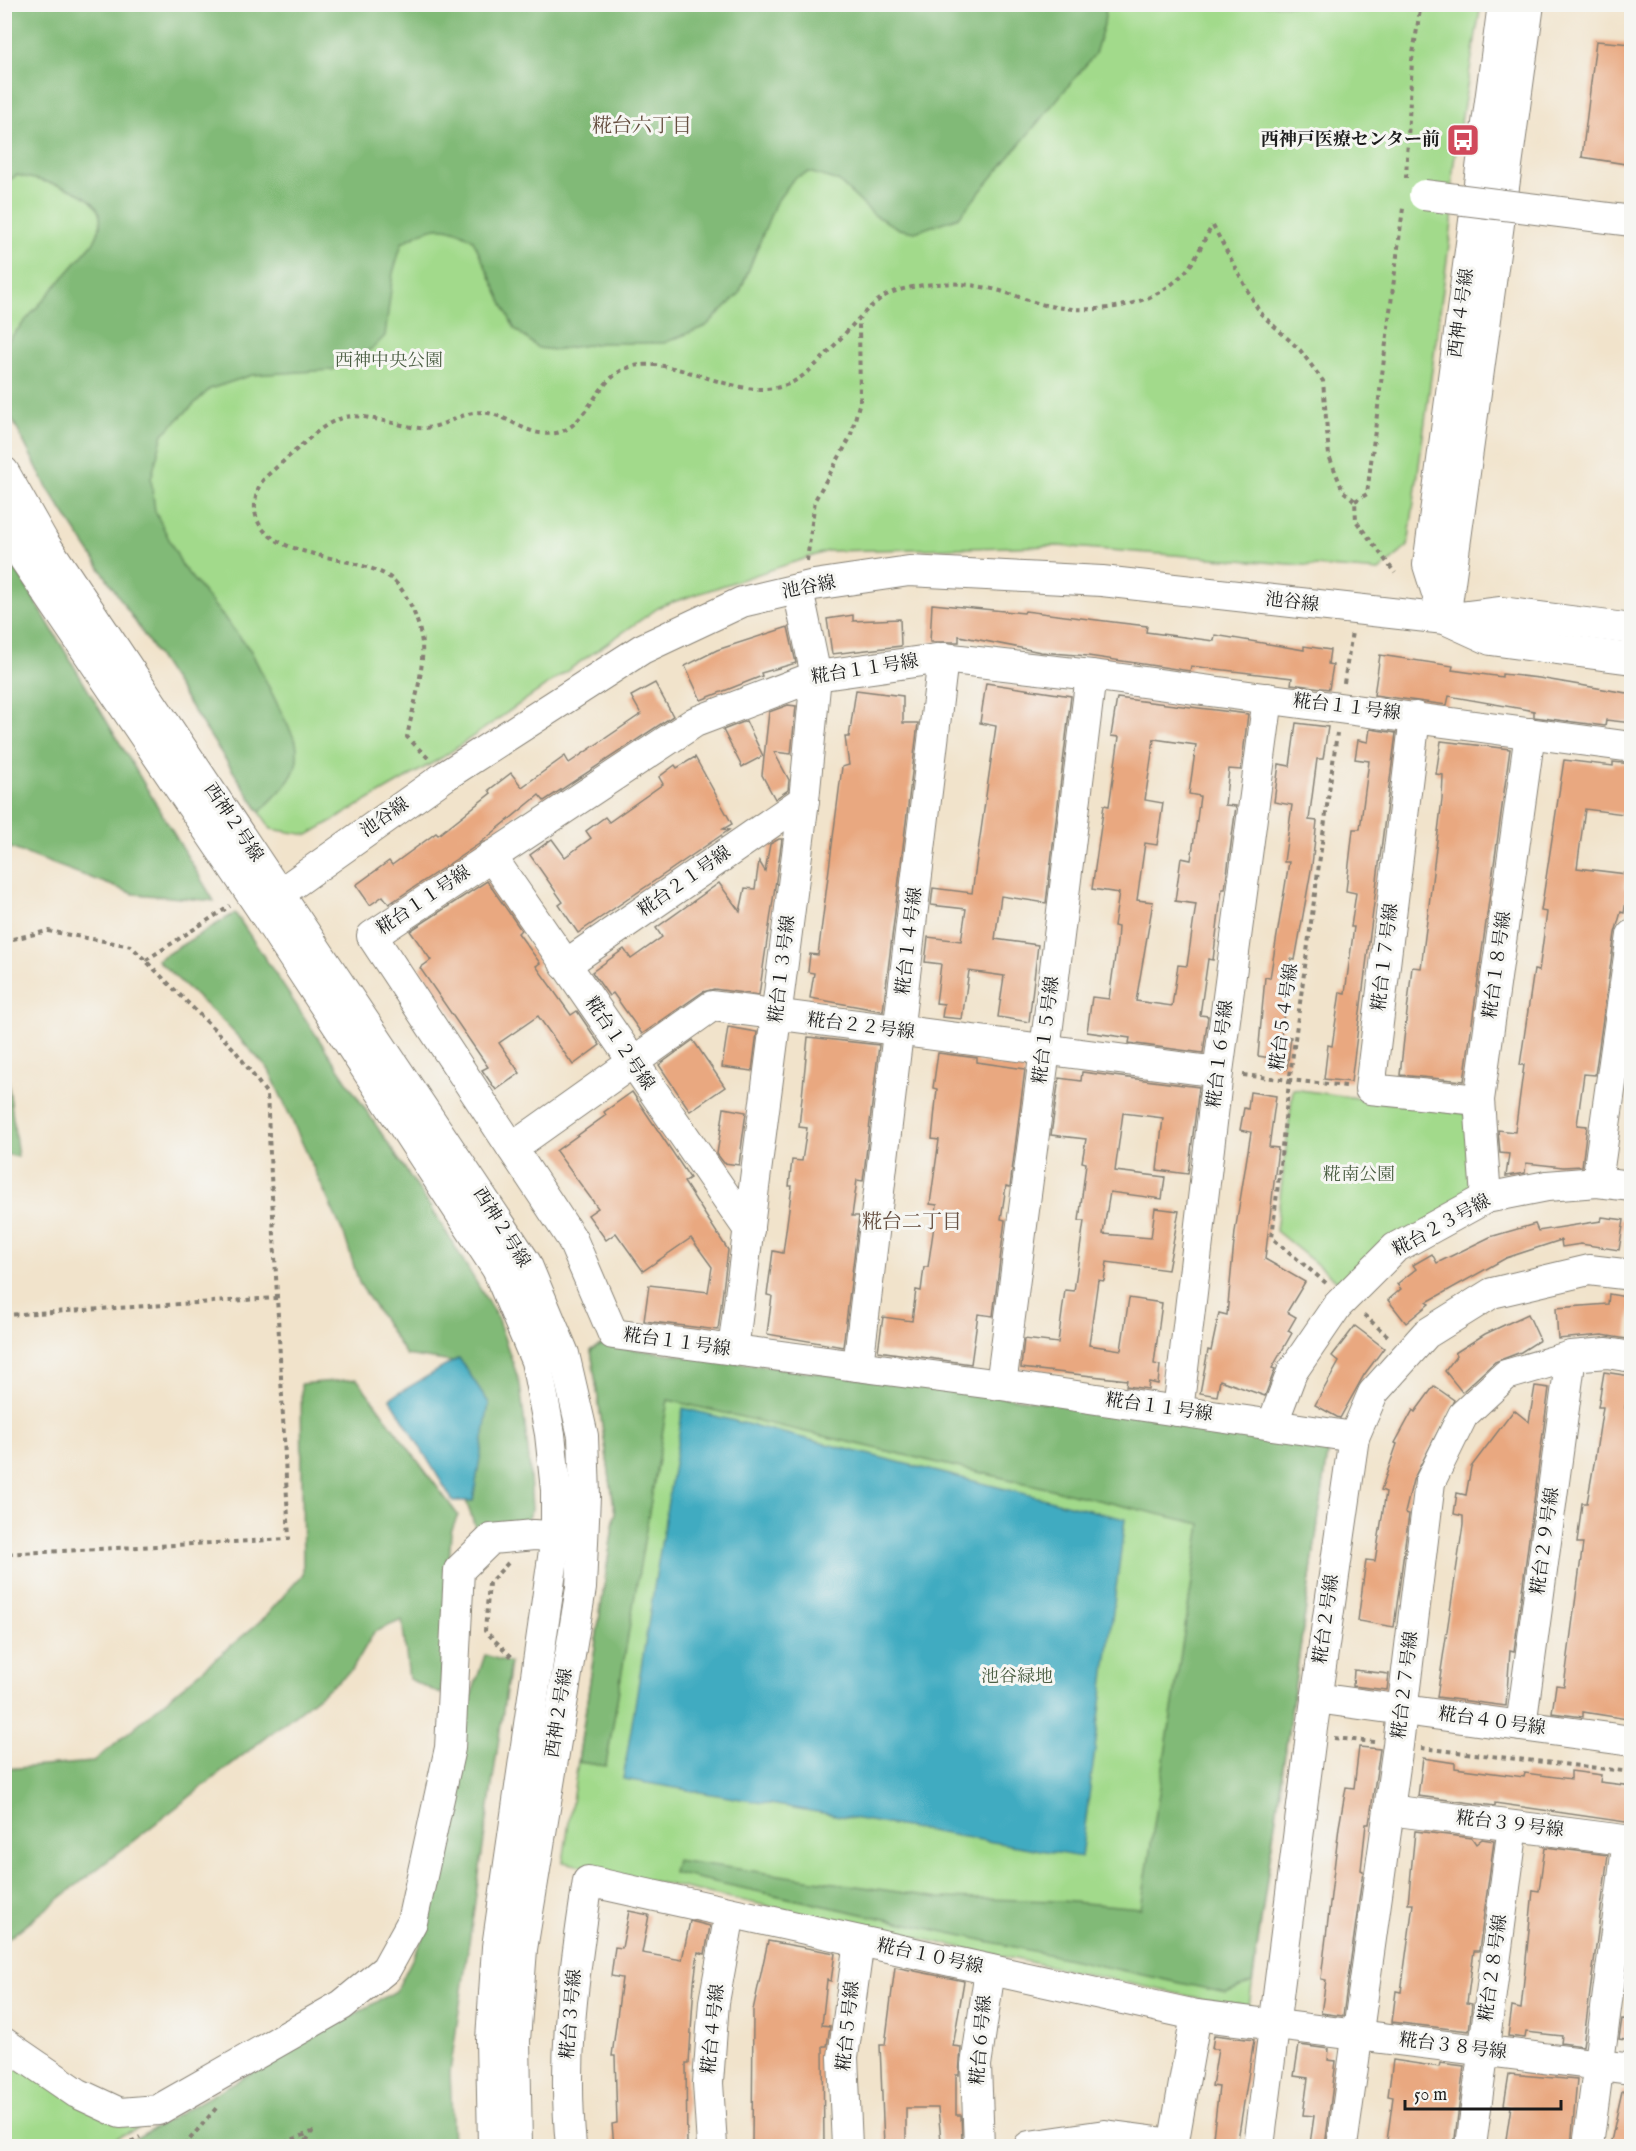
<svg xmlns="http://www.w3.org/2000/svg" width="1636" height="2151" viewBox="0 0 1636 2151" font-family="'IM FELL English','Noto Serif JP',serif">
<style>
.green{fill:#a2da8b;stroke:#5f7b54;stroke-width:1.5}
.forest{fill:#81ba77;stroke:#4e6b4a;stroke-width:1.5}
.water{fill:#41abc1;stroke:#2e646e;stroke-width:1.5}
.building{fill:#e9a880;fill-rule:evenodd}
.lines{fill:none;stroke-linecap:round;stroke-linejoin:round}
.minor-casing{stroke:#868074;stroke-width:32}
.path{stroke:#868074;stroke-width:4;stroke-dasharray:4.5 4.5;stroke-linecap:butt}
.minor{stroke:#fff;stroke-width:30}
.minor-bridge-casing{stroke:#868074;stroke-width:32;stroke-linecap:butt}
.minor-bridge{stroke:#fff;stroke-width:30}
.labels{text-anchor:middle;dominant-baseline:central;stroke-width:6;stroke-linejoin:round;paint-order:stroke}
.poi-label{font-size:18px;font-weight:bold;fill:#1c1c1c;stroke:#f6f6f2;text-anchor:end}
.street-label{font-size:18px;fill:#1c1c1c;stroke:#f6f6f2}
.park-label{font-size:18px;fill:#4b5e43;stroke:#f6f6f2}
.neighbourhood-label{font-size:20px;fill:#644d3f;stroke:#f6f6f2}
</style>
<rect width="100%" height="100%" fill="#f6f6f2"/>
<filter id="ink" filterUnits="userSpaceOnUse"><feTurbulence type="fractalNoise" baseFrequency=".0167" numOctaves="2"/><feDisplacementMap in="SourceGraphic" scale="12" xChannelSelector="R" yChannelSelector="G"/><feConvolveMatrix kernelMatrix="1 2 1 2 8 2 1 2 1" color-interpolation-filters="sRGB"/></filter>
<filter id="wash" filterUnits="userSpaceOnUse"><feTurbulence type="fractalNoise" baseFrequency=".008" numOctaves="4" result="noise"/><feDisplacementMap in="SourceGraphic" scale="24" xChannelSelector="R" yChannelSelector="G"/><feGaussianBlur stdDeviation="1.35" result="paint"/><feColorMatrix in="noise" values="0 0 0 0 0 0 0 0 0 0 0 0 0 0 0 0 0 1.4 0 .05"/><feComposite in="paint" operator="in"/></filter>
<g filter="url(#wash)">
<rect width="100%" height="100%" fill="#f1e3cb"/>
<!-- green -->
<g class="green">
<path d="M5,5H1481L1453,168L1452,223L1408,546L1379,571L1058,546L828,551L661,606L443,757L308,835L271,829L47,487L5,405Z"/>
<path d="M1293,1089L1471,1114L1479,1194L1346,1288L1276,1231Z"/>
<path d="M601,1345L1330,1439L1249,2006L1202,1999L563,1862L615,1513L591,1350Z"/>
<path d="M4,2054L140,2120L137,2128L100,2146H5Z"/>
</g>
<!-- forest -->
<g class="forest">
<path d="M5,4H1106V5L1104,24L1095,54L959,217L915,232L899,229L874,215L838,181L809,172L794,178L775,204L739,294L706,326L664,343H601L554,350L538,348L514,328L473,240C444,220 430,227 402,243L393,273L385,336L373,348L332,370L252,375L210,389L163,434L151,479L155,511L183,567L251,651L296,742C303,776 281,789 260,812L47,487L5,405V344L94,242C122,192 51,184 17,175L5,183Z"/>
<path d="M4,549L214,901L134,894L5,846Z"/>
<path d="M235,913L437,1217L497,1317L520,1384L529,1459L532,1510L523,1526L477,1532L466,1501H473L459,1358L452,1362L406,1355L359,1283L345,1237L269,1070L226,1024L157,960Z"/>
<path d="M5,1071L7,1072L18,1157L5,1154Z"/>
<path d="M601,1345L1330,1439L1252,1982L1226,1993L673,1873L676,1860L940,1898L1061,1901L1141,1908L1201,1524L668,1400L606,1766L578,1762L615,1513L591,1350Z"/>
<path d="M357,1379L458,1515L451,1532L441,1694L409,1679L402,1620L374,1632L352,1670L5,1941V1769L93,1762L264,1618L303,1574L301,1384Z"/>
<path d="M485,1655L510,1663L450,2072L453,2146H122L396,1991L427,1930L462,1757L464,1717Z"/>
</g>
<!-- water -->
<g class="water">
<path d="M459,1358L489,1403L473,1501H453L390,1398Z"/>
<path d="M683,1408L1125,1519L1081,1857L623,1779Z"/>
</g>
<g id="blocks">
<!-- building -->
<g class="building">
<path d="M1596,41L1632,44V165L1582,157Z"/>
<path d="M932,604L1024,613L1025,611L1121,623L1147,626L1146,632L1214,641L1215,635L1304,650V646L1330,650L1328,664L1333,665L1329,689L1291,684L1292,678L1191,666L1190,671L1088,656L1041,652L959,636V642H930Z"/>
<path d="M853,615V621L900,619L901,646L832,654L827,619Z"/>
<path d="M788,627L796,663L761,673L762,676L701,700L685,666L717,650Z"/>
<path d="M1380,655L1453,666L1452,670L1502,677V674L1539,678L1632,694V723L1606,720L1605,726L1534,717V711L1449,696L1447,705L1374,695Z"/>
<path d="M655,683L673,716L544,801L539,795L479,844L389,904L383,896L370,905L356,885L389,861L392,865L436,833L438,835L491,793L489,790L511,773L522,787L565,756L569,763L641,714L631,696Z"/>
<path d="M986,683L1071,696L1046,903L1001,896L995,939L1038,945L1029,1022L998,1017L1004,976L969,971L962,1019L942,1017L944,1004L936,1003L941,964L925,962L928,937L961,941L966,909L931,905L933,888L972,893L996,726L980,723Z"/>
<path d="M856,690L903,696V723H918L883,1011L810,998L814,973L808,972L810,954L818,955L842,767L849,765L845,737H849Z"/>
<path d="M1117,698L1248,714L1241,770L1229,769L1225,805L1236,806L1225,889H1222L1213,960L1208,959L1200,1015L1208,1016L1203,1053L1129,1043L1130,1038L1087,1032L1092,997L1109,999L1117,942L1118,927L1114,926L1119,893L1092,889L1104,805L1109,806L1119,737L1111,736ZM1154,739L1196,745L1189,794L1200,796L1197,819L1191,860L1181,858L1175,901L1196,904L1187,966L1178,965L1172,1006L1136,1001L1153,902L1137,900L1145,843L1157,845L1163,803L1145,800Z"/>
<path d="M788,705L796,706L791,754L774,752L789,780L788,790L775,799L762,775L769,712Z"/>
<path d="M746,721L763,756L742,767L723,730Z"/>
<path d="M1296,723L1328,727L1323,759H1317L1309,820L1317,821L1312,865L1295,960L1291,959L1281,1036L1291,1037L1287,1069L1270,1067L1271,1058L1258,1056L1265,977L1270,978L1289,862H1284L1292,805L1274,802L1279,764L1290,766Z"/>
<path d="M1370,729L1396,733L1351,1082L1324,1079L1328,1045L1332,1046L1340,992L1345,993L1354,927H1351L1356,893L1346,891L1353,829H1360L1369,761L1355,759L1358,740L1368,742Z"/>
<path d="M1441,741L1510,749L1464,1081L1400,1075L1412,967L1421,968L1431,889L1442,799L1443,775L1436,774Z"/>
<path d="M695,757L732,824L723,829L729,830L578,933L559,905L563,902L530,855L552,839L565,857L591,838L586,831L605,817L609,822L663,784L659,777L675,765L677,768Z"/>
<path d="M1564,760L1613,766V762L1632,764V815L1585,809L1577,868L1626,874L1624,888H1628L1624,913L1621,912L1615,933L1595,1075L1584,1074L1577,1125L1587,1126L1582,1166L1563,1167L1526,1163L1525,1173L1506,1176L1509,1154L1500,1153L1498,1130L1515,1132L1524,1065H1520L1526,1024L1534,970L1539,971L1547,912L1541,911Z"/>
<path d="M779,839H782L759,995L714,989L703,992L642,1034L613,993L609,996L592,972L624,949L631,959L662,937L656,928L719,883L740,912L745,888L755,889L759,861L765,871L770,844Z"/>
<path d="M487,881L521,930L518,933L540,963L536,966L571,1015L577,1011L600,1045L573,1065L538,1016L499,1043L520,1073L496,1090L482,1070L488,1067L420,968L431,960L410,931Z"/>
<path d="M728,1027L757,1032L752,1071L722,1067Z"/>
<path d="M808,1037L879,1045L863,1181L857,1180L852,1216H859L843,1347L767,1334L772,1296L767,1295L773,1251L783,1253L792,1186H789L792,1160L802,1161L807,1128L799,1127Z"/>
<path d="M693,1040L725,1087L690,1111L659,1065Z"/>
<path d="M938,1053L977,1058V1062L1025,1069L1010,1187L1006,1186L1001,1219L1005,1220L993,1316L978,1314L971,1364L878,1351L883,1317L912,1321L916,1290L921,1291L924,1267H928L937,1205L930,1204L939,1140L932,1139L937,1089L933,1088Z"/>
<path d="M1082,1072L1199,1087L1188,1174L1157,1170L1163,1118L1123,1113L1115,1171L1165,1177L1162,1199L1110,1192L1103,1234L1151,1238L1155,1208L1179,1211L1168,1270L1107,1262L1104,1281L1098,1280L1089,1345L1121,1350L1129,1298L1162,1303L1154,1364L1160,1365L1158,1384L1149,1382L1148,1389L1126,1386L1127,1380L1021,1368L1024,1339L1058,1343L1065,1290L1074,1291L1084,1221H1079L1086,1163L1082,1162L1086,1139L1051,1135L1059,1078L1081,1081Z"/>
<path d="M632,1092L690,1178L684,1182L728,1250L718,1330L644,1321L649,1285L708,1292L712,1267L691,1238L643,1271L616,1233L606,1240L588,1215L598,1208L556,1151L606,1115L604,1112Z"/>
<path d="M1250,1092L1276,1096L1269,1147L1278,1148L1265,1259L1305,1282L1287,1312L1296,1317L1288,1331L1292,1333L1272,1368L1275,1369L1265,1396L1220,1380L1217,1396L1200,1393L1208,1350L1211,1351L1219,1313L1227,1315L1235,1232L1251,1132L1240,1130L1244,1108L1248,1109Z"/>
<path d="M724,1108L746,1112L739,1165L724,1163L717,1154Z"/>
<path d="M1602,1217L1624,1220L1619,1250L1581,1244L1562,1247L1561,1240L1506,1258L1427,1302L1429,1304L1406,1323L1388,1300L1401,1289L1397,1284L1416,1269L1413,1265L1432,1254L1437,1263L1490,1237L1535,1224L1538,1231L1601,1221Z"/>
<path d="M1609,1294L1632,1298L1627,1339L1602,1335L1558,1339L1556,1308L1608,1304Z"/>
<path d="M1528,1314L1540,1340L1521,1352L1495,1362L1462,1392L1445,1371L1457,1355L1455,1353L1485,1334Z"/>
<path d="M1355,1326L1384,1348L1364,1375L1340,1418L1337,1417L1315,1405L1339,1362L1332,1356Z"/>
<path d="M1604,1372L1630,1376L1625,1408H1632V1694L1627,1719L1583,1712V1717L1552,1713L1556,1685L1564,1686L1583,1543H1577L1582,1503H1587L1595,1458L1603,1407H1598Z"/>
<path d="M1434,1386L1454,1400L1413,1480L1405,1513L1409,1514L1394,1627L1358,1621L1366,1560L1375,1561L1386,1492L1381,1490L1397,1444L1395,1443L1413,1410L1415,1412Z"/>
<path d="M1535,1386L1549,1388L1514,1651L1510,1650L1506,1706L1437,1697L1463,1525V1516L1454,1514L1457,1493L1466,1495L1471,1467L1514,1410L1529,1422Z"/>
<path d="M1354,1670L1389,1674L1387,1690L1353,1686Z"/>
<path d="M1359,1747L1380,1749L1369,1824H1366L1361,1870L1363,1871L1343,2016L1321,2013L1326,1980L1321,1979L1339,1827L1346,1787L1354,1788Z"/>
<path d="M1423,1758L1455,1763V1768L1524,1777L1525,1773L1571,1779V1771L1601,1775L1600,1782L1632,1786V1823L1495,1803V1806L1418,1796Z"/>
<path d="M1415,1831L1472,1838L1476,1844L1482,1839L1494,1841L1479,1951H1474L1467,2003L1472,2004L1469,2031L1392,2022L1396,1991L1401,1992L1413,1904H1408Z"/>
<path d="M1545,1847L1608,1855L1583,2046L1561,2043L1562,2036L1526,2032L1525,2038L1508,2036L1512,2007L1521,2009L1533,1890L1539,1891Z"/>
<path d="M629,1911L649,1915L642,1953L682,1960L690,1921L710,1926L705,1954L698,1952L694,1983L689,2063H686L687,2144L614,2146L612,2124L617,2123L615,2056H612L622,1978L611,1976L615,1947L622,1948Z"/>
<path d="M768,1941L835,1953L831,1981L827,1980L822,2025L830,2026L827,2046H823L824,2146H752L753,2010Z"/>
<path d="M895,1967L964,1981L953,2046L961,2047L959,2075H956V2115H961L962,2140L941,2141L938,2108H906V2146H884L880,2045H885Z"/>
<path d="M1622,2019L1632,2020V2041L1619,2039Z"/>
<path d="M1214,2035L1254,2040L1237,2146H1212L1219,2087L1212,2086L1218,2049H1212Z"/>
<path d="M1299,2045L1329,2049L1328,2060L1336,2061L1325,2146L1310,2144L1314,2116L1303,2115L1308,2078L1294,2076Z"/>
<path d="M1393,2060L1439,2067L1440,2063L1464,2066L1454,2146L1387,2141L1393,2097L1388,2096Z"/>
<path d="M1509,2074L1577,2080L1571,2146H1505L1511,2106L1504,2105Z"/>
<path d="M1622,2091H1632V2146H1610Z"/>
</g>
</g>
</g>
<g filter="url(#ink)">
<use href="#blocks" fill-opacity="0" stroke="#868074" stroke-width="1.5"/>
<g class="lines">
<!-- minor casing -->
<g class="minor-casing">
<g id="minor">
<path d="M1503,4L1428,565L1445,619L1491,640L1632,659"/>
<path d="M1529,4L1445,619L1501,612L1632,629"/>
<path d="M1552,211L1632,221"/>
<path d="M4,472L43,541L526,1263L564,1354L583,1436L585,1496L581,1588L522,1949L515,2040L517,2146"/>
<path d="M4,523L21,554L260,907L497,1269L536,1361L550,1434L556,1490V1537L497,1947L491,2040L493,2146"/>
<path d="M1415,717L1370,1089L1479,1100"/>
<path d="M491,856L749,1230"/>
<path d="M265,904L445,776L642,649L742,602L814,585L909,571L1102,581L1445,619"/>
<path d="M565,965L804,800"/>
<path d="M512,1148L712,1006L1218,1072"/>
<path d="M1597,1182L1632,935"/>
<path d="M1486,1198L1479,1100L1530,733"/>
<path d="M733,1350L804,800L816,676L798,589"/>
<path d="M858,1366L943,658"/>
<path d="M1001,1385L1045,1050L1091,675"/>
<path d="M1178,1411L1218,1072L1268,698"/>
<path d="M1272,1425L1292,1372L1337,1306L1395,1248L1486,1198L1547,1186L1597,1182L1632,1186"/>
<path d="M1354,1437L1001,1385L613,1334L572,1239L372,936L695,722L816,676L943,658L1091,675L1632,747"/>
<path d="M1316,1698L1632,1741"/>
<path d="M1521,1726L1571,1356"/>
<path d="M1389,1810L1632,1841"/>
<path d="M4,2043L77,2093L120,2113L158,2110L342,2005L386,1969L412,1922L450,1748L459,1570L491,1539L534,1535L577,1538"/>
<path d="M571,2146C562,2054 574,1973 588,1881L1196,2015L1632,2069"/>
<path d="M712,2146L708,2083L714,2002L730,1913"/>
<path d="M847,2146L843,2057L859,1941"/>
<path d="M979,2146L976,2065L990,1970"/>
<path d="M1029,2146L1105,2135L1173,2144"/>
<path d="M1173,2146L1196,2015"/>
<path d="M1259,2146L1311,1735L1354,1437L1373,1393L1426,1334L1492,1293L1589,1270L1632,1275"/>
<path d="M1342,2146L1398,1745L1430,1482L1463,1415L1506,1375L1571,1356L1607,1353L1632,1357"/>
<path d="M1471,2146L1513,1826"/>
<path d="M1588,2146L1628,1840"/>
</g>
</g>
<!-- path -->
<g class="path">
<path d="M1406,178L1412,60L1421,4"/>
<path d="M1213,226L1260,313L1300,350L1323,381L1329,456L1343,491L1355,501L1356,521L1395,573"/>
<path d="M1355,501L1367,494L1403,208"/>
<path d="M807,561L815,500L850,438L860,401L859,321"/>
<path d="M1344,683L1352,632"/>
<path d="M428,758L407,737C413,706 424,675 422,644C420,622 408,593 392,579C356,550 234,563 258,489C262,477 278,467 287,458C305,443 323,422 346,417C358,414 377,420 389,422C400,424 414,429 425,428C446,427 466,408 488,413C513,418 529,438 556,433C587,428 596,377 630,367C679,353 742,408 793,382C829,363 863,300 896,291C923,283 954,281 982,287C1004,290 1024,300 1045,305C1090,315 1149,309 1182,275C1195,263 1203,241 1212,226"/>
<path d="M4,941L48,931L131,946L234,1049L267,1094L289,1539L4,1554"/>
<path d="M146,960L230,906"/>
<path d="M1243,1075L1346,1086"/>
<path d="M1326,1283L1272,1238L1289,1083L1337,733"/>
<path d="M4,1315L277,1298"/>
<path d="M1364,1315L1390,1338"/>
<path d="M508,1563L489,1583L485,1631L514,1659"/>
<path d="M1334,1738L1374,1742"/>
<path d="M1421,1748L1632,1772"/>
<path d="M123,2146L140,2137"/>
<path d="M184,2146L218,2106"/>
<path d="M276,2146L312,2132L303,2146"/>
</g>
<!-- minor -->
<use href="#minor" class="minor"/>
<!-- minor-bridge casing -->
<g class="minor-bridge-casing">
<path id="minor-bridge" d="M1424,195L1552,211"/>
</g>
<!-- minor-bridge -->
<use href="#minor-bridge" class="minor-bridge"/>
</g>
</g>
<!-- icons -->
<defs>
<g id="bus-square" transform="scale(1.725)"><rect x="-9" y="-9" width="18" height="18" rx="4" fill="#d1495b" stroke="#f6f6f2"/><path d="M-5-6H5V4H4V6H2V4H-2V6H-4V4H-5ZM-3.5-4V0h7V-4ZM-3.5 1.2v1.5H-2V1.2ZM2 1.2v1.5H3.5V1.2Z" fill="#fff"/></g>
</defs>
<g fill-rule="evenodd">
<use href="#bus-square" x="1463" y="140"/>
</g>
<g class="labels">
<!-- poi labels -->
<g class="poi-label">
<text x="1440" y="140">西神戸医療センター前</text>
</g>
<!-- street labels -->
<g class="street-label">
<text transform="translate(1462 313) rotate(-82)">西神４号線</text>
<text transform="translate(809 588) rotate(-11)">池谷線</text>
<text transform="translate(1292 603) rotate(7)">池谷線</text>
<text transform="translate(865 670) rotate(-9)">糀台１１号線</text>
<text transform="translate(1347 708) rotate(7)">糀台１１号線</text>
<text transform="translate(385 818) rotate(-35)">池谷線</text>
<text transform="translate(233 823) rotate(56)">西神２号線</text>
<text transform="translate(685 882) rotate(-35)">糀台２１号線</text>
<text transform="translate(424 901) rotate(-34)">糀台１１号線</text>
<text transform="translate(910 941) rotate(-83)">糀台１４号線</text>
<text transform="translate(1386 957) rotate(-83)">糀台１７号線</text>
<text transform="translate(1498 965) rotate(-82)">糀台１８号線</text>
<text transform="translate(783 969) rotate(-83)">糀台１３号線</text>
<text transform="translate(1285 1017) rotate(-82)">糀台５４号線</text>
<text transform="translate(861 1027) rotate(7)">糀台２２号線</text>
<text transform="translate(1047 1030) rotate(-83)">糀台１５号線</text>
<text transform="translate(619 1044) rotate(56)">糀台１２号線</text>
<text transform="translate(1221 1054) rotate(-83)">糀台１６号線</text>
<text transform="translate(1442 1226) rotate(-29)">糀台２３号線</text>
<text transform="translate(501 1228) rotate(58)">西神２号線</text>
<text transform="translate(677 1343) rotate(8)">糀台１１号線</text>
<text transform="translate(1159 1408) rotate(8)">糀台１１号線</text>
<text transform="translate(1546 1541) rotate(-82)">糀台２９号線</text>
<text transform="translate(1327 1619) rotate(-82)">糀台２号線</text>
<text transform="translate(1406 1685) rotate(-83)">糀台２７号線</text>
<text transform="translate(560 1713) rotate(-81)">西神２号線</text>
<text transform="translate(1492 1722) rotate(8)">糀台４０号線</text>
<text transform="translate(1510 1825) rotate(7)">糀台３９号線</text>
<text transform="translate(930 1957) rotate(12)">糀台１０号線</text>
<text transform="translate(1494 1968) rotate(-82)">糀台２８号線</text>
<text transform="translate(572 2014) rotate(-85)">糀台３号線</text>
<text transform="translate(849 2026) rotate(-84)">糀台５号線</text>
<text transform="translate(714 2029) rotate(-84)">糀台４号線</text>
<text transform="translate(982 2040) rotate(-85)">糀台６号線</text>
<text transform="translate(1453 2047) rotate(7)">糀台３８号線</text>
</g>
<!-- park labels -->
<g class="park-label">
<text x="389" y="361">西神中央公園</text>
<text x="1359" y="1175">糀南公園</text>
<text x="1017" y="1677">池谷緑地</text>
</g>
<!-- neighbourhood labels -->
<g class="neighbourhood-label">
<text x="642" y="126">糀台六丁目</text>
<text x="912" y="1222">糀台二丁目</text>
</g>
</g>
<!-- margin -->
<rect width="1636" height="2151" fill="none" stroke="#f6f6f2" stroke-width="24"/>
<!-- scale -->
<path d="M1405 2100v9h156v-9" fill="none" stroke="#1c1c1c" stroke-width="3"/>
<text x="1414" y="2100" font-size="18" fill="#1c1c1c" stroke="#f6f6f2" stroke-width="4.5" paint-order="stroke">50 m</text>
</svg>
